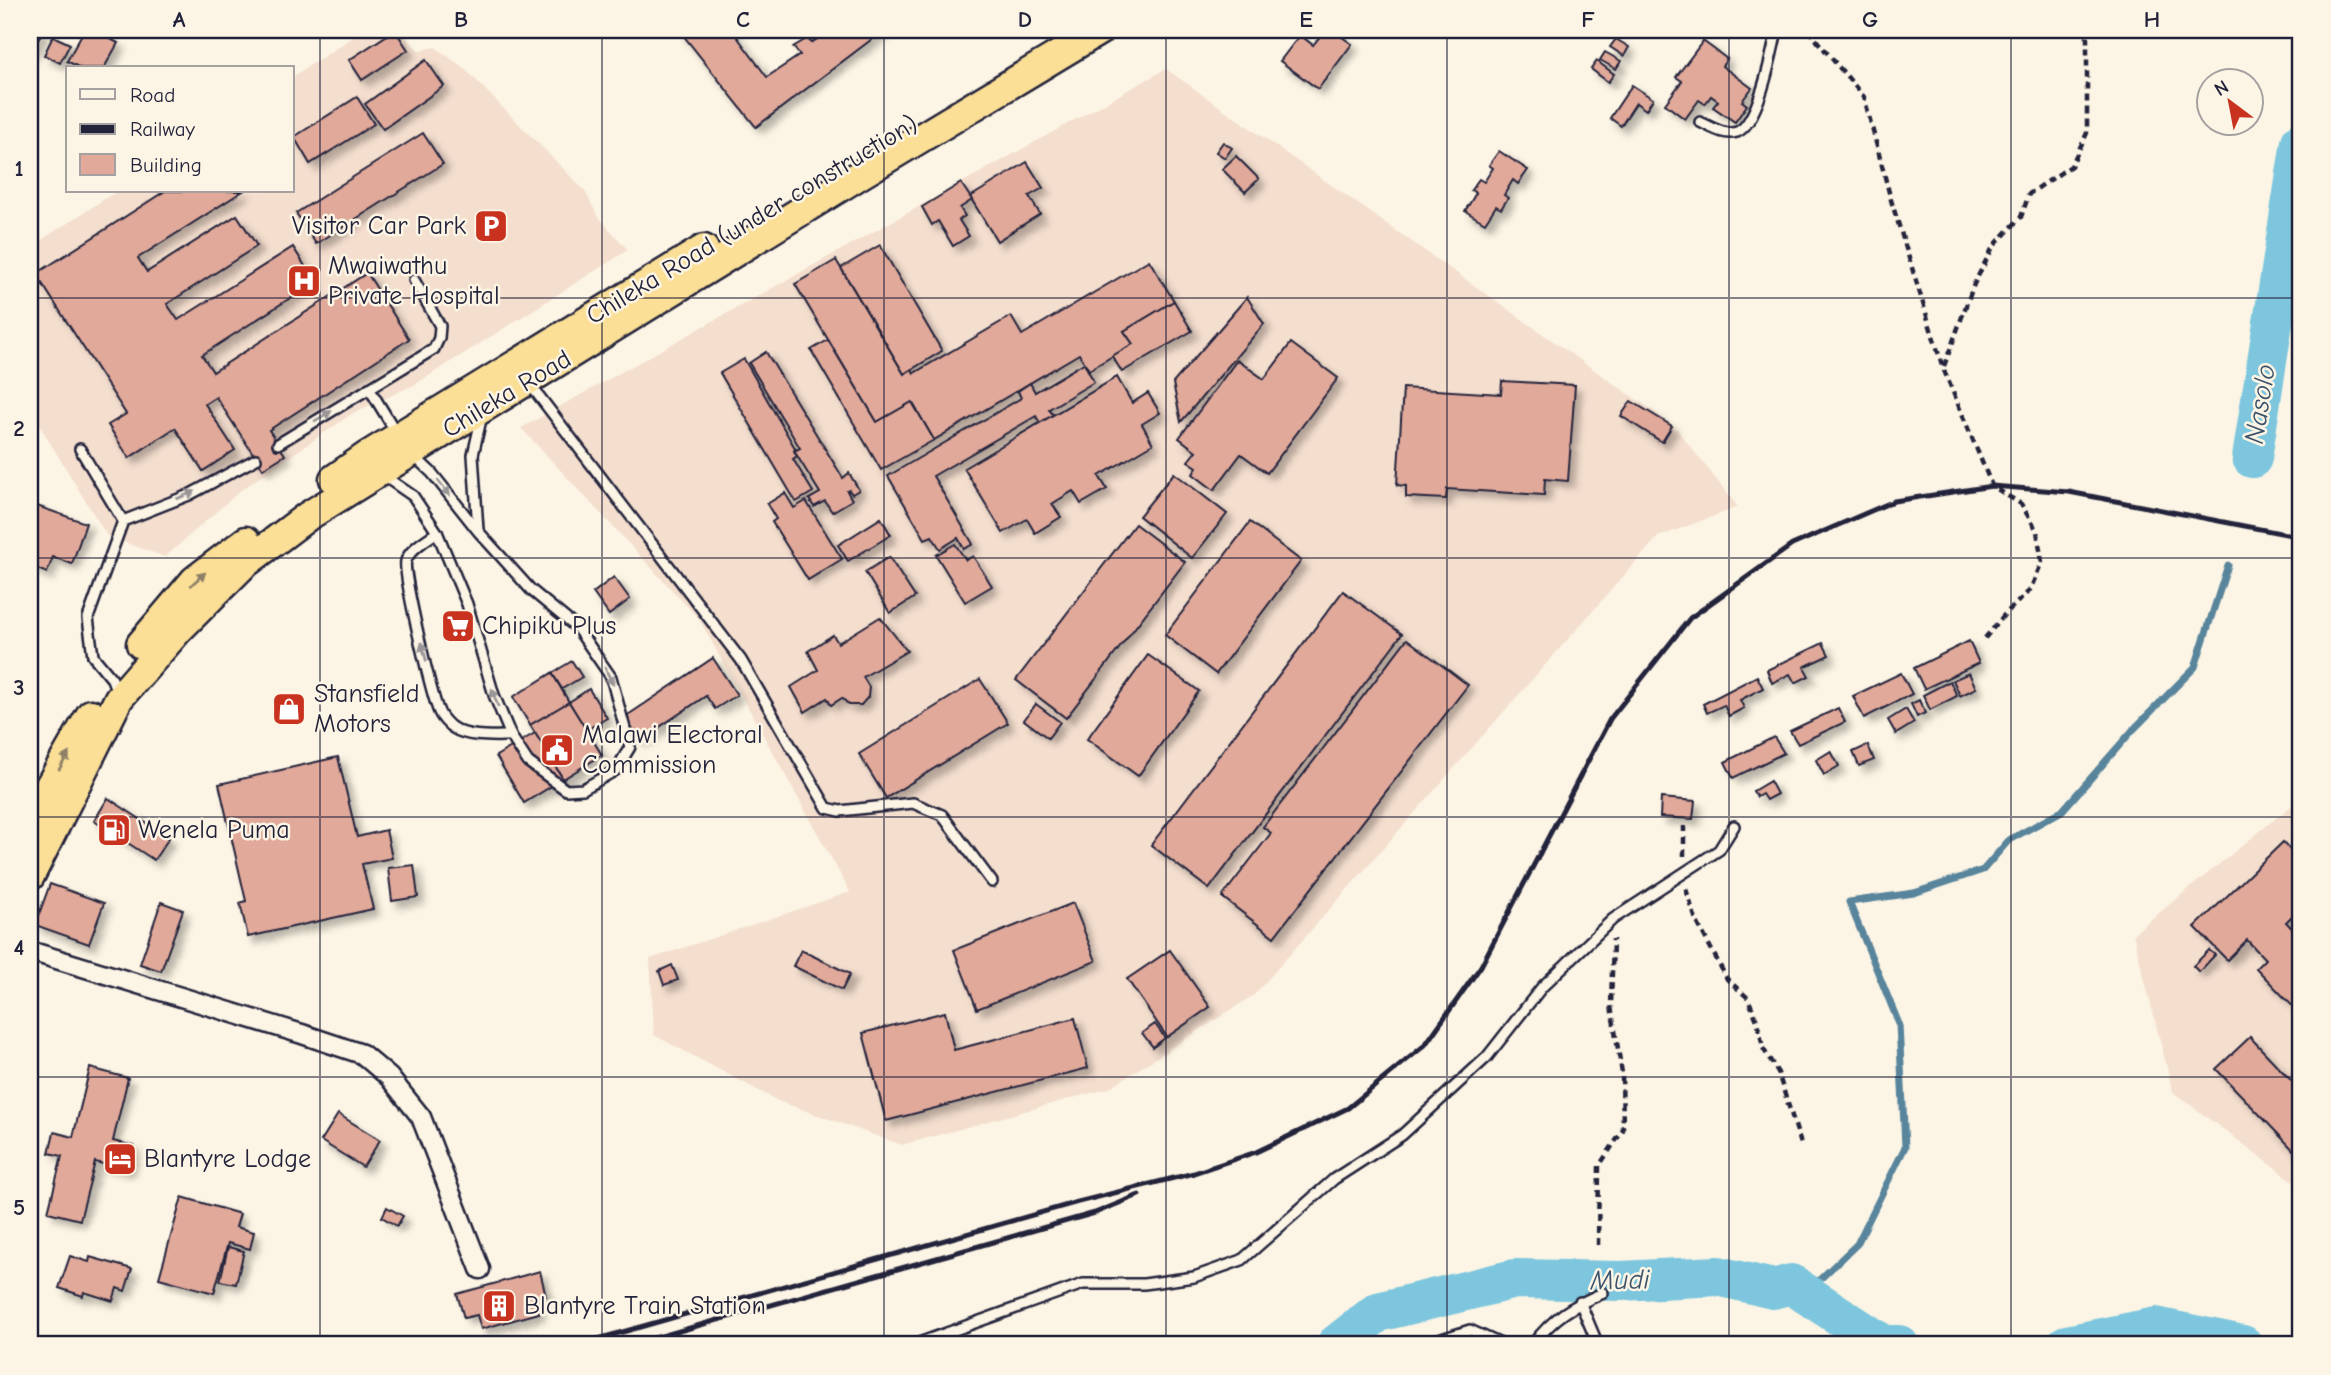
<svg xmlns="http://www.w3.org/2000/svg" width="2331" height="1375" viewBox="0 0 2331 1375" font-family="'Comic Neue',sans-serif">
<style>
.built{fill:#f4dece}
.lines{fill:none;stroke-linecap:round;stroke-linejoin:round}
.stream{stroke:#59849c;stroke-width:7}
.river{stroke:#7dc6dd;stroke-width:40}
.building{fill:#e1a99a;stroke:#22223b;stroke-width:2;filter:url(#shadow)}
.service-casing{stroke:#22223b;stroke-width:14}
.minor-casing{stroke:#22223b;stroke-width:23}
.trunk-casing{stroke:#22223b;stroke-width:33}
.path{stroke:#22223b;stroke-width:4.5;stroke-dasharray:7 5;stroke-linecap:butt}
.service{stroke:#fcf5e5;stroke-width:9}
.minor{stroke:#fcf5e5;stroke-width:18}
.trunk{stroke:#fbdf96;stroke-width:28}
.rail{stroke:#22223b;stroke-width:5}
.oneway{fill:#9a9698}
.oneway2{fill:#8e8068}
.grid{fill:none;stroke:#22223b;stroke-width:2;stroke-opacity:0.55}
.labels{text-anchor:middle;dominant-baseline:central;stroke-width:5;stroke-linejoin:round;paint-order:stroke}
.street-label{font-size:26px;fill:#22223b;stroke:#fcf5e5}
.poi-label{font-size:26px;fill:#22223b;stroke:#fcf5e5;text-anchor:start}
.water-label{font-size:28px;font-style:italic;fill:#3d536c;stroke:#fcf5e5}
.neatline{fill:none;stroke:#22223b;stroke-width:2.5}
.grid-label{font-size:23px;text-anchor:middle;font-weight:bold;fill:#22223b}
</style>
<defs>
<filter id="shadow"><feDropShadow dx="6" dy="6" stdDeviation="3.5" flood-color="#0004"/></filter>
</defs>
<rect width="100%" height="100%" fill="#fcf5e5"/>
<filter id="ink" filterUnits="userSpaceOnUse"><feTurbulence type="fractalNoise" baseFrequency=".0143" numOctaves="2"/><feDisplacementMap in="SourceGraphic" scale="14" xChannelSelector="R" yChannelSelector="G"/><feConvolveMatrix kernelMatrix="1 2 1 2 8 2 1 2 1" color-interpolation-filters="sRGB"/></filter>
<g filter="url(#ink)">
<!-- built -->
<g class="built">
<path d="M364,30H399L419,51L435,47L464,68L585,191L597,215L628,250L414,385L353,413L241,490L165,557L107,536L30,410V253L43,239L117,191H292V77Z"/>
<path d="M1166,69L1674,426L1738,507L1658,537L1254,995L1109,1088L902,1145L778,1101L654,1035L650,959L850,892L699,619L521,428Z"/>
<path d="M2301,798V1187L2173,1092L2133,934Z"/>
</g>
<g class="lines">
<!-- stream -->
<path class="stream" d="M1320,1345L1358,1319L1462,1284L1600,1269L1684,1268L1750,1284L1816,1283L1857,1244L1905,1147L1899,1024L1849,902L1914,893L1983,870L2009,840L2062,811L2132,731L2195,667L2228,565"/>
<!-- river -->
<g class="river">
<path d="M2252,458L2301,142"/>
<path d="M1336,1345L1378,1312L1515,1279L1621,1281L1718,1276L1773,1289L1791,1284L1884,1345H1899"/>
<path d="M2066,1345L2156,1327L2243,1345"/>
</g>
</g>
<!-- building -->
<g class="building">
<path d="M30,30H43L30,56Z"/>
<path d="M84,30H94L118,43L104,68H80L67,61Z"/>
<path d="M395,30L408,50L362,80L349,60Z"/>
<path d="M679,30H732L767,77L800,55L793,47L808,38L811,43L831,30H884L756,127Z"/>
<path d="M1325,30H1332L1352,44L1318,89L1280,61L1300,35L1313,45Z"/>
<path d="M53,36L70,44L60,63L44,55Z"/>
<path d="M1616,39L1629,47L1624,56L1610,47Z"/>
<path d="M1703,41L1727,59L1722,66L1752,88L1742,101L1747,105L1735,122L1713,107L1718,101L1711,96L1705,104L1699,100L1685,119L1665,104L1682,81L1676,77Z"/>
<path d="M1605,52L1621,61L1616,69L1600,60Z"/>
<path d="M426,60L444,86L383,129L365,104Z"/>
<path d="M1597,61L1614,74L1608,82L1591,69Z"/>
<path d="M1632,85L1653,99L1646,110L1636,103L1621,126L1610,118Z"/>
<path d="M357,97L374,124L310,164L294,137Z"/>
<path d="M423,133L443,164L316,244L296,213Z"/>
<path d="M1223,142L1232,148L1225,158L1216,152Z"/>
<path d="M1499,151L1528,170L1518,184L1513,180L1504,195L1508,198L1501,209L1496,206L1485,223L1465,211L1476,193L1471,190L1479,179L1484,182L1493,168L1489,165Z"/>
<path d="M1236,156L1259,179L1245,192L1222,169Z"/>
<path d="M1027,162L1043,188L1029,196L1040,214L997,241L970,197Z"/>
<path d="M961,183L972,200L960,208L965,216L959,220L969,236L953,246L938,221L932,225L922,207Z"/>
<path d="M165,191H243L138,258L147,272L237,215L257,246L167,304L178,320L293,247L315,282L202,355L213,372L367,273L409,339L269,430L285,455L263,469L216,397L205,404L235,450L203,471L175,428L129,458L108,425L126,414L36,274Z"/>
<path d="M880,245L942,351L904,374L841,268Z"/>
<path d="M836,260L904,374L912,369L914,373L1011,316L1022,335L1149,260L1174,301L1124,331L1133,344L1089,370L1079,354L934,440L912,402L877,422L795,284Z"/>
<path d="M1247,297L1264,324L1181,422L1173,383Z"/>
<path d="M1174,301L1192,331L1122,372L1112,356L1133,344L1124,331Z"/>
<path d="M828,340L877,422L912,402L934,440L881,470L811,350Z"/>
<path d="M1291,343L1338,378L1267,473L1241,454L1214,490L1193,474L1197,467L1188,461L1196,451L1179,438L1237,360L1264,379Z"/>
<path d="M766,352L843,478L849,473L859,490L852,494L849,490L847,491L852,500L832,512L825,501L814,507L809,499L820,493L794,451L800,448L749,363Z"/>
<path d="M744,359L795,448L794,451L797,456L793,459L813,492L796,502L720,373Z"/>
<path d="M1084,363L1094,382L1049,409L1053,415L1040,423L1036,416L933,476L973,544L964,549L958,538L940,549L932,536L925,539L888,476L1021,398L1018,391L1030,383L1035,392Z"/>
<path d="M1117,377L1132,403L1148,393L1160,413L1142,424L1153,444L1099,476L1107,489L1081,504L1073,491L1052,504L1061,517L1035,533L1027,519L1003,533L964,468Z"/>
<path d="M1502,381L1575,385L1568,481L1545,479L1544,495L1447,489L1446,499L1406,497V486L1397,485L1403,388L1501,394Z"/>
<path d="M1631,401L1672,426L1662,442L1621,416Z"/>
<path d="M1174,473L1227,514L1192,558L1139,516Z"/>
<path d="M785,493L794,508L806,501L842,559L808,580L772,522L776,519L767,504Z"/>
<path d="M37,506L86,523L72,564L53,557L47,573L30,566V528Z"/>
<path d="M881,518L891,535L848,561L838,545Z"/>
<path d="M1250,522L1301,561L1216,674L1165,635Z"/>
<path d="M1135,524L1185,562L1066,718L1016,680Z"/>
<path d="M955,544L966,560L973,556L992,586L965,602L936,555Z"/>
<path d="M889,557L915,597L890,613L865,572Z"/>
<path d="M614,577L630,599L609,615L593,593Z"/>
<path d="M1343,591L1402,634L1209,889L1151,845Z"/>
<path d="M880,617L907,651L863,677L869,687L868,697L861,705H849L842,698L831,705L827,698L805,712L791,687L818,670L808,651L833,635L838,643Z"/>
<path d="M1407,639L1468,685L1274,937L1222,897L1271,833L1263,827Z"/>
<path d="M1969,641L1979,663L1924,689L1914,668Z"/>
<path d="M1823,643L1829,655L1804,667L1809,676L1795,683L1790,674L1772,683L1767,670Z"/>
<path d="M1148,655L1199,691L1138,776L1087,739Z"/>
<path d="M713,658L737,695L715,709L706,696L640,740L625,717Z"/>
<path d="M572,661L582,677L562,689L552,673Z"/>
<path d="M552,673L569,702L530,725L513,697Z"/>
<path d="M1901,673L1912,694L1864,718L1853,696Z"/>
<path d="M1969,673L1976,688L1960,696L1953,680Z"/>
<path d="M1757,676L1763,688L1740,700L1744,708L1729,716L1724,705L1707,713L1703,704Z"/>
<path d="M980,679L1008,723L886,798L859,754Z"/>
<path d="M1950,681L1957,696L1930,710L1923,695Z"/>
<path d="M589,689L607,718L586,730L569,702Z"/>
<path d="M1919,700L1925,713L1917,717L1911,704Z"/>
<path d="M569,702L602,755L563,779L530,725Z"/>
<path d="M1036,704L1060,722L1048,738L1024,720Z"/>
<path d="M1838,708L1845,722L1798,744L1790,731Z"/>
<path d="M1906,709L1914,723L1896,734L1888,720Z"/>
<path d="M535,733L563,779L524,803L496,756Z"/>
<path d="M1774,737L1784,753L1733,778L1725,762Z"/>
<path d="M1868,745L1874,760L1859,766L1853,752Z"/>
<path d="M1831,751L1839,766L1824,775L1816,760Z"/>
<path d="M338,757L357,837L386,830L392,858L362,864L373,909L248,937L240,903L246,901L219,784Z"/>
<path d="M1770,781L1777,794L1766,800L1762,794L1757,797L1753,791Z"/>
<path d="M108,798L169,838L154,860L94,821Z"/>
<path d="M1661,798L1695,801L1693,819L1660,817Z"/>
<path d="M2283,842L2301,861V907L2286,922L2301,938V1015L2256,968L2265,959L2247,940L2227,960L2195,927Z"/>
<path d="M414,865L418,897L392,901L388,868Z"/>
<path d="M50,884L104,903L89,944L35,925Z"/>
<path d="M161,902L183,910L161,971L140,964Z"/>
<path d="M1073,903L1096,961L977,1009L954,950Z"/>
<path d="M801,950L850,974L842,990L793,966Z"/>
<path d="M1170,950L1210,1007L1167,1037L1127,979Z"/>
<path d="M2209,950L2215,955L2199,972L2193,966Z"/>
<path d="M672,965L678,980L664,985L659,971Z"/>
<path d="M945,1012L954,1050L1075,1018L1088,1068L886,1121L863,1033Z"/>
<path d="M1155,1024L1165,1038L1153,1047L1142,1033Z"/>
<path d="M2250,1037L2301,1091V1158L2216,1069Z"/>
<path d="M90,1068L128,1078L113,1141L134,1146L128,1170L95,1162L80,1220L48,1212L62,1156L49,1153L54,1132L73,1137Z"/>
<path d="M338,1114L380,1140L363,1167L321,1141Z"/>
<path d="M182,1197L240,1214L236,1227L254,1232L250,1249L228,1243L214,1293L159,1278Z"/>
<path d="M387,1207L403,1216L397,1226L382,1217Z"/>
<path d="M228,1247L244,1251L236,1284L220,1281Z"/>
<path d="M70,1256L89,1262L90,1257L132,1269L125,1291L117,1288L113,1301L84,1292L83,1296L59,1288Z"/>
<path d="M540,1271L546,1296L536,1298L539,1313L481,1329L477,1315L464,1318L457,1294Z"/>
</g>
<g class="lines">
<!-- service casing -->
<g class="service-casing">
<g id="service">
<path d="M1700,122C1711,127 1724,136 1737,132C1759,123 1772,52 1777,30"/>
<path d="M529,383L741,660L827,808L840,811L913,803L942,815L992,882"/>
<path d="M369,388L397,434"/>
<path d="M278,444L434,349L439,338L440,326L414,280"/>
<path d="M80,449L123,521"/>
<path d="M381,474L413,496L437,532L467,604L494,695L511,736L528,762L566,790L583,789L616,770L630,747L611,677L577,628L531,590L478,531L432,473L414,456"/>
<path d="M478,530L473,455L482,415"/>
<path d="M437,532C428,539 409,549 406,561C402,572 432,697 439,712C441,717 448,725 453,728C468,738 494,736 511,736"/>
<path d="M117,693L112,679L93,656L88,618L123,521L189,495L256,459"/>
<path d="M1580,1302L1598,1345"/>
<path d="M913,1345L1083,1284H1144L1194,1277L1242,1260L1334,1179L1402,1135L1487,1057L1542,987L1613,919L1719,850L1734,826"/>
<path d="M1423,1345L1470,1330L1503,1345"/>
<path d="M1532,1345C1554,1317 1570,1307 1603,1293"/>
</g>
</g>
<!-- minor casing -->
<g class="minor-casing">
<path id="minor" d="M30,951L302,1034L362,1054L389,1077L421,1117L480,1269"/>
</g>
<!-- trunk casing -->
<g class="trunk-casing">
<g id="trunk">
<path d="M334,479L367,456L704,249"/>
<path d="M141,644L195,580L246,541"/>
<path d="M30,820L91,714"/>
<path d="M30,876L119,698L179,629L243,565L308,516L861,174L1100,30"/>
</g>
</g>
<!-- path -->
<g class="path">
<path d="M1808,30L1864,97L1891,200L1943,368L1992,486L2021,504L2037,531L2042,562L2030,590L2004,615L1985,638"/>
<path d="M1944,366L1974,284L1993,247L2021,217L2029,194L2071,166L2087,133V30"/>
<path d="M1684,856V826"/>
<path d="M1686,889L1696,920L1727,979L1748,998L1758,1023L1763,1048L1778,1073L1802,1147"/>
<path d="M1598,1245L1599,1166L1623,1130L1622,1073L1611,1006L1613,939"/>
</g>
<!-- service -->
<use href="#service" class="service"/>
<!-- minor -->
<use href="#minor" class="minor"/>
<!-- trunk -->
<use href="#trunk" class="trunk"/>
<!-- rail -->
<g class="rail">
<path d="M577,1345L1078,1202L1194,1173L1256,1152L1348,1108L1425,1045L1481,966L1610,719L1690,618L1792,545L1894,501L1992,486L2069,492L2301,537"/>
<path d="M630,1345L1095,1213L1139,1195"/>
</g>
</g>
<!-- one-way arrows -->
<defs><path id="oneway-solid" d="M-6-.8H1V-3.2L6.5 0L1 3.2V.8H-6Z" transform="scale(1.75)"/></defs>
<g class="oneway">
<use href="#oneway-solid" transform="translate(323 416) rotate(-31)"/>
<use href="#oneway-solid" transform="translate(444 488) rotate(52)"/>
<use href="#oneway-solid" transform="translate(186 495) rotate(-23)"/>
<use href="#oneway-solid" transform="translate(424 652) rotate(-105)"/>
<use href="#oneway-solid" transform="translate(609 676) rotate(64)"/>
<use href="#oneway-solid" transform="translate(495 698) rotate(-110)"/>
</g>
<g class="oneway2">
<use href="#oneway-solid" transform="translate(198 579) rotate(-42)"/>
<use href="#oneway-solid" transform="translate(64 761) rotate(-60)"/>
</g>
</g>
<!-- grid -->
<path class="grid" d="M320,30V1345M602,30V1345M884,30V1345M1166,30V1345M1447,30V1345M1729,30V1345M2011,30V1345M30,298H2301M30,558H2301M30,817H2301M30,1077H2301"/>
<!-- icons -->
<defs>
<g id="parking-square" transform="scale(1.75)"><rect x="-9" y="-9" width="18" height="18" rx="4" fill="#c8321e" stroke="#fcf5e5"/><path d="M-3.5-5.5H1a3.5 3.5 0 0 1 0 7H-1V5.5H-3.5ZM-1-3.4V-.6H.8a1.4 1.4 0 0 0 0-2.8Z" fill="#fff"/></g>
<g id="hospital-square" transform="scale(1.75)"><rect x="-9" y="-9" width="18" height="18" rx="4" fill="#c8321e" stroke="#fcf5e5"/><path d="M-5-5h3v3.5h4V-5h3V5h-3V1.5h-4V5h-3Z" fill="#fff"/></g>
<g id="supermarket-square" transform="scale(1.75)"><rect x="-9" y="-9" width="18" height="18" rx="4" fill="#c8321e" stroke="#fcf5e5"/><path d="M-6-5.5h2.5l.6 2H6L4.5 2H-2.5L-4.4-4H-6ZM-1.5 3.2a1.3 1.3 0 1 0 .1 0ZM3 3.2a1.3 1.3 0 1 0 .1 0Z" fill="#fff"/></g>
<g id="shop-square" transform="scale(1.75)"><rect x="-9" y="-9" width="18" height="18" rx="4" fill="#c8321e" stroke="#fcf5e5"/><path d="M-5-2.5h2.3a2.7 3.5 0 0 1 5.4 0H5L5.5 6h-11ZM-1.5-2.5h3a1.5 2.3 0 0 0-3 0Z" fill="#fff"/></g>
<g id="civic-square" transform="scale(1.75)"><rect x="-9" y="-9" width="18" height="18" rx="4" fill="#c8321e" stroke="#fcf5e5"/><path d="M-.6-6.5H3V-4.5H.6V-3L4-1V1h2V6H-6V1h2V-1L-.6-3ZM-1.2 2.5V6h2.4V2.5Z" fill="#fff"/></g>
<g id="fuel-square" transform="scale(1.75)"><rect x="-9" y="-9" width="18" height="18" rx="4" fill="#c8321e" stroke="#fcf5e5"/><path d="M-5.5-6h7V0h2V4h1.3V-2.5L3-4.5l.8-.8L6-3V5H2.5V1h-1V6h-7ZM-4.2-4.7v3.2H.2V-4.7Z" fill="#fff"/></g>
<g id="hotel-square" transform="scale(1.75)"><rect x="-9" y="-9" width="18" height="18" rx="4" fill="#c8321e" stroke="#fcf5e5"/><path d="M-6-4.5h1.5V1H6V5H4.5V3h-9V5H-6ZM-4 0a1.8 1.8 0 1 1 3.6 0ZM.5 0V-2.5h3Q6-2.5 6 0Z" fill="#fff"/></g>
<g id="building-square" transform="scale(1.75)"><rect x="-9" y="-9" width="18" height="18" rx="4" fill="#c8321e" stroke="#fcf5e5"/><path d="M-4-6H4V6H1V3H-1V6H-4ZM-2.5-4.3h1.7v1.8h-1.7ZM.8-4.3h1.7v1.8H.8ZM-2.5-1h1.7V.8h-1.7ZM.8-1h1.7V.8H.8Z" fill="#fff"/></g>
</defs>
<g fill-rule="evenodd">
<use href="#parking-square" x="491" y="226"/>
<use href="#hospital-square" x="304" y="281"/>
<use href="#supermarket-square" x="458" y="626"/>
<use href="#shop-square" x="289" y="709"/>
<use href="#civic-square" x="557" y="750"/>
<use href="#fuel-square" x="114" y="830"/>
<use href="#hotel-square" x="120" y="1159"/>
<use href="#building-square" x="499" y="1306"/>
</g>
<g class="labels">
<!-- street labels -->
<g class="street-label">
<text transform="translate(752 220) rotate(-31)">Chileka Road (under construction)</text>
<text transform="translate(507 394) rotate(-31)">Chileka Road</text>
</g>
<!-- poi labels -->
<g class="poi-label">
<text x="466" y="226" text-anchor="end">Visitor Car Park</text>
<text x="328" y="266">Mwaiwathu<tspan x="328" dy="30">Private Hospital</tspan></text>
<text x="482" y="626">Chipiku Plus</text>
<text x="314" y="694">Stansfield<tspan x="314" dy="30">Motors</tspan></text>
<text x="582" y="735">Malawi Electoral<tspan x="582" dy="30">Commission</tspan></text>
<text x="138" y="830">Wenela Puma</text>
<text x="144" y="1159">Blantyre Lodge</text>
<text x="524" y="1306">Blantyre Train Station</text>
</g>
<!-- water labels -->
<g class="water-label">
<text transform="translate(2260 404) rotate(-81)">Nasolo</text>
<text transform="translate(1620 1280) rotate(-1)">Mudi</text>
</g>
</g>
<!-- margin -->
<rect width="2331" height="1375" fill="none" stroke="#fcf5e5" stroke-width="77"/>
<!-- legend -->
<rect x="66" y="66" width="228" height="126" fill="#fcf5e5" stroke="#a5a1a1" stroke-width="2"/>
<rect x="80" y="89" width="35" height="10" fill="#fcf5e5" stroke="#a5a1a1" stroke-width="2"/>
<text x="130" y="102" font-size="21" fill="#22223b">Road</text>
<rect x="80" y="124" width="35" height="10" fill="#22223b" stroke="#a5a1a1" stroke-width="2"/>
<text x="130" y="136" font-size="21" fill="#22223b">Railway</text>
<rect x="80" y="154" width="35" height="21" fill="#e1a99a" stroke="#a5a1a1" stroke-width="2"/>
<text x="130" y="172" font-size="21" fill="#22223b">Building</text>
<!-- north arrow -->
<g transform="translate(2230 102) rotate(328)"><circle r="33" fill="#fcf5e5" stroke="#a5a1a1" stroke-width="2"/>
<path d="M0-5L12 26L0 18L-12 26Z" fill="#c8321e"/>
<text y="-10" font-size="19" font-weight="bold" text-anchor="middle" fill="#22223b">N</text>
</g>
<rect x="38" y="38" width="2254" height="1298" class="neatline"/>
<g class="grid-label">
<text x="179" y="27">A</text>
<text x="461" y="27">B</text>
<text x="743" y="27">C</text>
<text x="1025" y="27">D</text>
<text x="1306" y="27">E</text>
<text x="1588" y="27">F</text>
<text x="1870" y="27">G</text>
<text x="2152" y="27">H</text>
<text x="19" y="176">1</text>
<text x="19" y="436">2</text>
<text x="19" y="695">3</text>
<text x="19" y="955">4</text>
<text x="19" y="1215">5</text>
</g>
</svg>
